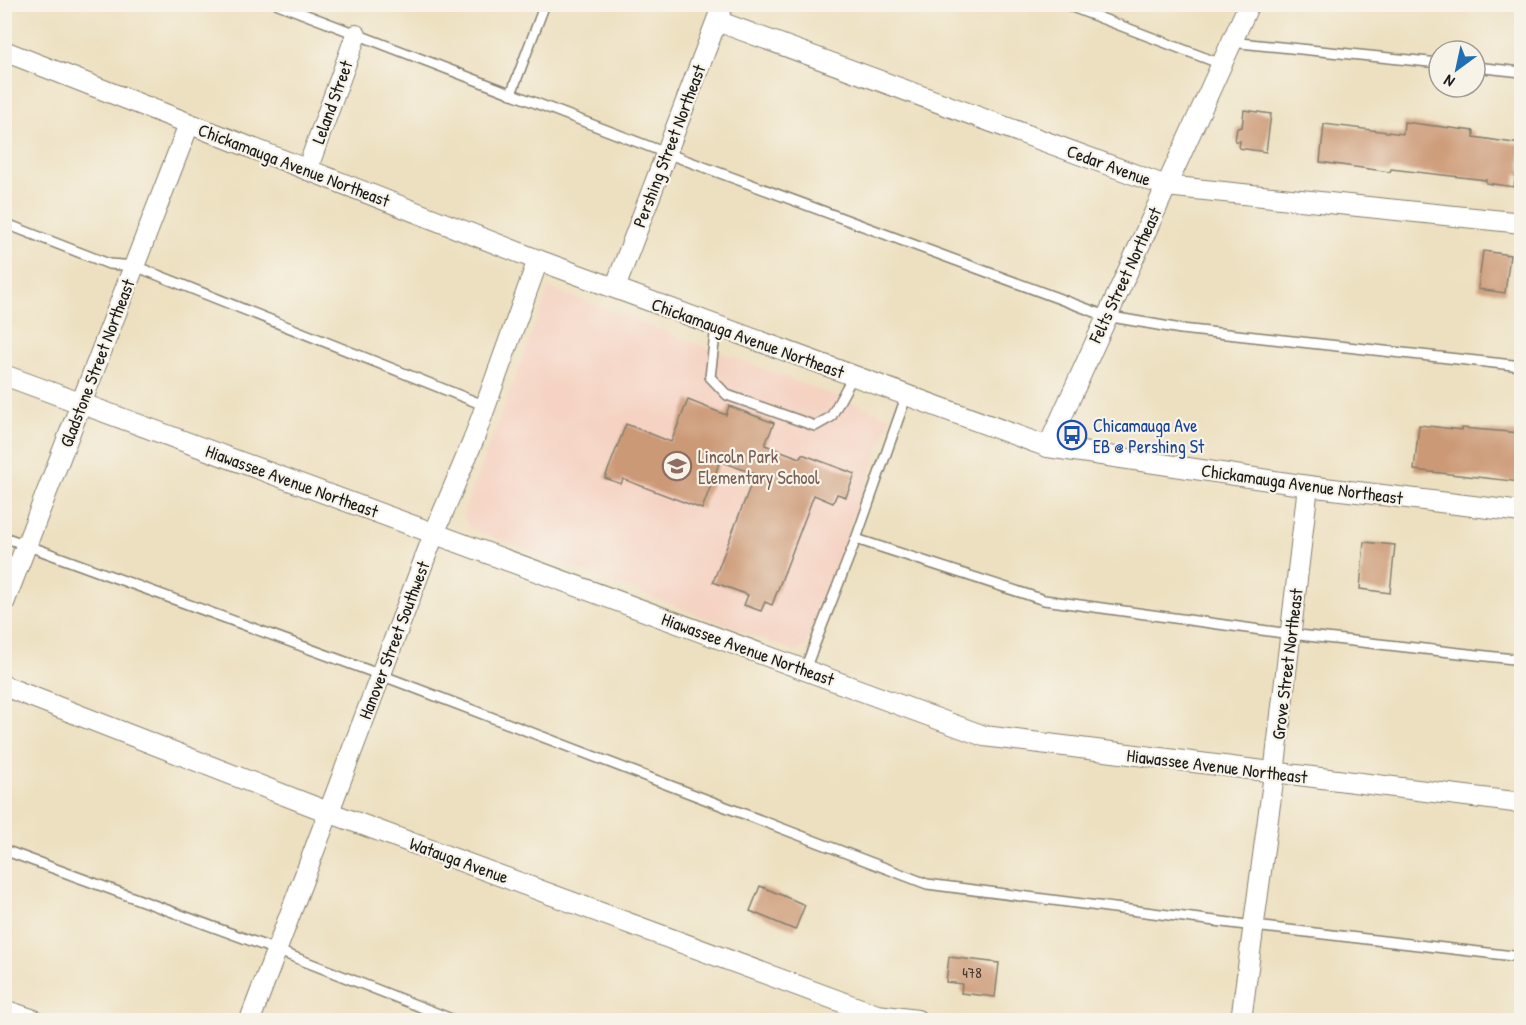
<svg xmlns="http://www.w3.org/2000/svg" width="1526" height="1025" viewBox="0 0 1526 1025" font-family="'Patrick Hand',sans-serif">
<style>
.built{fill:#f5d2c2}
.building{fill:#cc9976}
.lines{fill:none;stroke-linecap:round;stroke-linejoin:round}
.lane-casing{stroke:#847e6e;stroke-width:12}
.street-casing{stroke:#847e6e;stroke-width:22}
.lane{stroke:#fff;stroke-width:9}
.street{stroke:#fff;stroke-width:20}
.labels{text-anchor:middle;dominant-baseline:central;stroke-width:4.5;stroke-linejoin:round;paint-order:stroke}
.number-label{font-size:15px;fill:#483b32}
.street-label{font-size:18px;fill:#1c1c1c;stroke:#f7f3e8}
.transit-label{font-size:18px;fill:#164399;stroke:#f7f3e8;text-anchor:start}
.education-label{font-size:18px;fill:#785e54;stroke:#f7f3e8;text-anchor:start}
</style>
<rect width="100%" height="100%" fill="#f7f3e8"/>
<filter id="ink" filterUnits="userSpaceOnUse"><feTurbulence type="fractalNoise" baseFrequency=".0167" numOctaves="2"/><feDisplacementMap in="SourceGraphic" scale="12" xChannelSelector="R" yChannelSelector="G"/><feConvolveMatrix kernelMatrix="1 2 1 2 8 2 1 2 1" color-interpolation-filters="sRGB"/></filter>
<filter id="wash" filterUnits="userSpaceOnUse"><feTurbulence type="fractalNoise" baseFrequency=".008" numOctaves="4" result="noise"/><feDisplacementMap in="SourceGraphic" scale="24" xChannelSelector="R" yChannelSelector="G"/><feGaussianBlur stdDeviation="1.35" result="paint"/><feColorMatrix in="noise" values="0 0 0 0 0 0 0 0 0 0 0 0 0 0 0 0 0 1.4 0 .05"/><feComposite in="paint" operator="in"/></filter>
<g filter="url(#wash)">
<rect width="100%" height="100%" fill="#ede0c0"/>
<!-- built -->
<path class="built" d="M549,288L891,417L806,646L794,651L469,528L463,514Z"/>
<g id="blocks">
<!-- building -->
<g class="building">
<path d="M1244,110L1271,114L1266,152L1239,148L1240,141H1235L1237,128L1242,127Z"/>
<path d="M1404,122L1474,131V137L1520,144L1521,175L1516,174L1514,187L1486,183V180L1391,169L1390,172L1320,162L1324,124L1403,134Z"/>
<path d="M1483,251L1510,255L1505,293L1478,289Z"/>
<path d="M688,400L726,415L729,406L774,423L765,445L800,458L802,454L855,474L846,497L837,494L833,503L814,495L772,605L765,602L761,611L744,605L748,595L713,582L755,474L720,461L702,509L623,479L621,484L605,478L626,424L671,442Z"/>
<path d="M1419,425L1462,430V428L1521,433V482L1414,470Z"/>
<path d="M1364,542L1395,545L1390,593L1360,589Z"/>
<path d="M760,886L805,905L795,930L750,911Z"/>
<path d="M949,957L999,963L995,997L961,993L962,984L946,982Z"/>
</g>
</g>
</g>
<g filter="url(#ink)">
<use href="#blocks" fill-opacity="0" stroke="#847e6e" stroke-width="1.5"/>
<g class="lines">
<!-- lane casing -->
<g class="lane-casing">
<g id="lane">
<path d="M278,4L666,153L1106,316L1181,329L1522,366"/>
<path d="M1064,4L1221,64"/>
<path d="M1230,42L1439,63"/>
<path d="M1475,67L1522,72"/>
<path d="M511,94L545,4"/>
<path d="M4,223L109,264L135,266L486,406"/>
<path d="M716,326L710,377L727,395L815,426L831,417L853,376"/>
<path d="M4,537L381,675L927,884L1254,926L1522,957"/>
<path d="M856,539L1044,600L1290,634L1522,660"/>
<path d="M805,669L856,539L906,397"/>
<path d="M4,850L276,950L454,1020"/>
</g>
</g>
<!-- street casing -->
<g class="street-casing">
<g id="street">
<path d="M717,21L1166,186L1522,223"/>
<path d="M4,51L538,260L1048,447L1308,486L1522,512"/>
<path d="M307,170L356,35"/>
<path d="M615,288L723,4"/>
<path d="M4,375L984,736L1522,803"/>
<path d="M1048,447L1249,4"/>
<path d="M4,603L189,124"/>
<path d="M4,686L328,812L877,1015L917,1020"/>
<path d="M4,1010L34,1020"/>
<path d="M250,1020L434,534L473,441L538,260"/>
<path d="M1241,1020L1274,774L1308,486"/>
</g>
</g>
<!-- lane -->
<use href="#lane" class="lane"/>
<!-- street -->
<use href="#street" class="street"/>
</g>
</g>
<!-- icons -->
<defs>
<g id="bus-ring" transform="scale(1.5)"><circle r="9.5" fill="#f7f3e8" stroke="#1a4fb4" stroke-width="1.5"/><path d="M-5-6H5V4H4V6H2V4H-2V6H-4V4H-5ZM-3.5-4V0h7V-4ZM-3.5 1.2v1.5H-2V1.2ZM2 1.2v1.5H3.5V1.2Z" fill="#1a4fb4"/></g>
<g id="school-ring" transform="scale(1.5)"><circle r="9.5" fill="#f7f3e8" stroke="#8d6e63" stroke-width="1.5"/><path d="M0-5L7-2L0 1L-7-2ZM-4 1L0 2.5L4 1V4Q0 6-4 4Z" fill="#8d6e63"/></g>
</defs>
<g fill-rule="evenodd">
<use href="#bus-ring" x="1072" y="435"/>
<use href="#school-ring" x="677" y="466"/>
</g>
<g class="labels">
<!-- number labels -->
<g class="number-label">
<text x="972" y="972">478</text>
</g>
<!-- street labels -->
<g class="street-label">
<text transform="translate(332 102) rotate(-70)">Leland Street</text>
<text transform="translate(669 146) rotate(-69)">Pershing Street Northeast</text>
<text transform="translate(294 165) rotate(21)">Chickamauga Avenue Northeast</text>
<text transform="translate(1109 165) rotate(20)">Cedar Avenue</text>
<text transform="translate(1125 275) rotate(-65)">Felts Street Northeast</text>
<text transform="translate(748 338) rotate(20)">Chickamauga Avenue Northeast</text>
<text transform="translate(97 363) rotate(-69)">Gladstone Street Northeast</text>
<text transform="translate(292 481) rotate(20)">Hiawassee Avenue Northeast</text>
<text transform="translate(1302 484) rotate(8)">Chickamauga Avenue Northeast</text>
<text transform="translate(394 640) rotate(-69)">Hanover Street Southwest</text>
<text transform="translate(748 649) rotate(20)">Hiawassee Avenue Northeast</text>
<text transform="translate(1287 664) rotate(-83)">Grove Street Northeast</text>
<text transform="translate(1217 766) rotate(7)">Hiawassee Avenue Northeast</text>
<text transform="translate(459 860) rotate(20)">Watauga Avenue</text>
</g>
<!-- transit labels -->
<g class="transit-label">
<text x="1093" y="425">Chicamauga Ave<tspan x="1093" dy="21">EB @ Pershing St</tspan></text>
</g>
<!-- education labels -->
<g class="education-label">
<text x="698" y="456">Lincoln Park<tspan x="698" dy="21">Elementary School</tspan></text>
</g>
</g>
<!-- margin -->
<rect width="1526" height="1025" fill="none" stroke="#f7f3e8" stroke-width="24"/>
<!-- north arrow -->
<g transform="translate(1457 69) rotate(213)"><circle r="28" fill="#f7f3e8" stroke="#9f9d96" stroke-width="1.5"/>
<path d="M0-4.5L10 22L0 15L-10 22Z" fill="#1f6fb2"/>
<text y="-9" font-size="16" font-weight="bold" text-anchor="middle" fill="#1c1c1c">N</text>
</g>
</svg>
